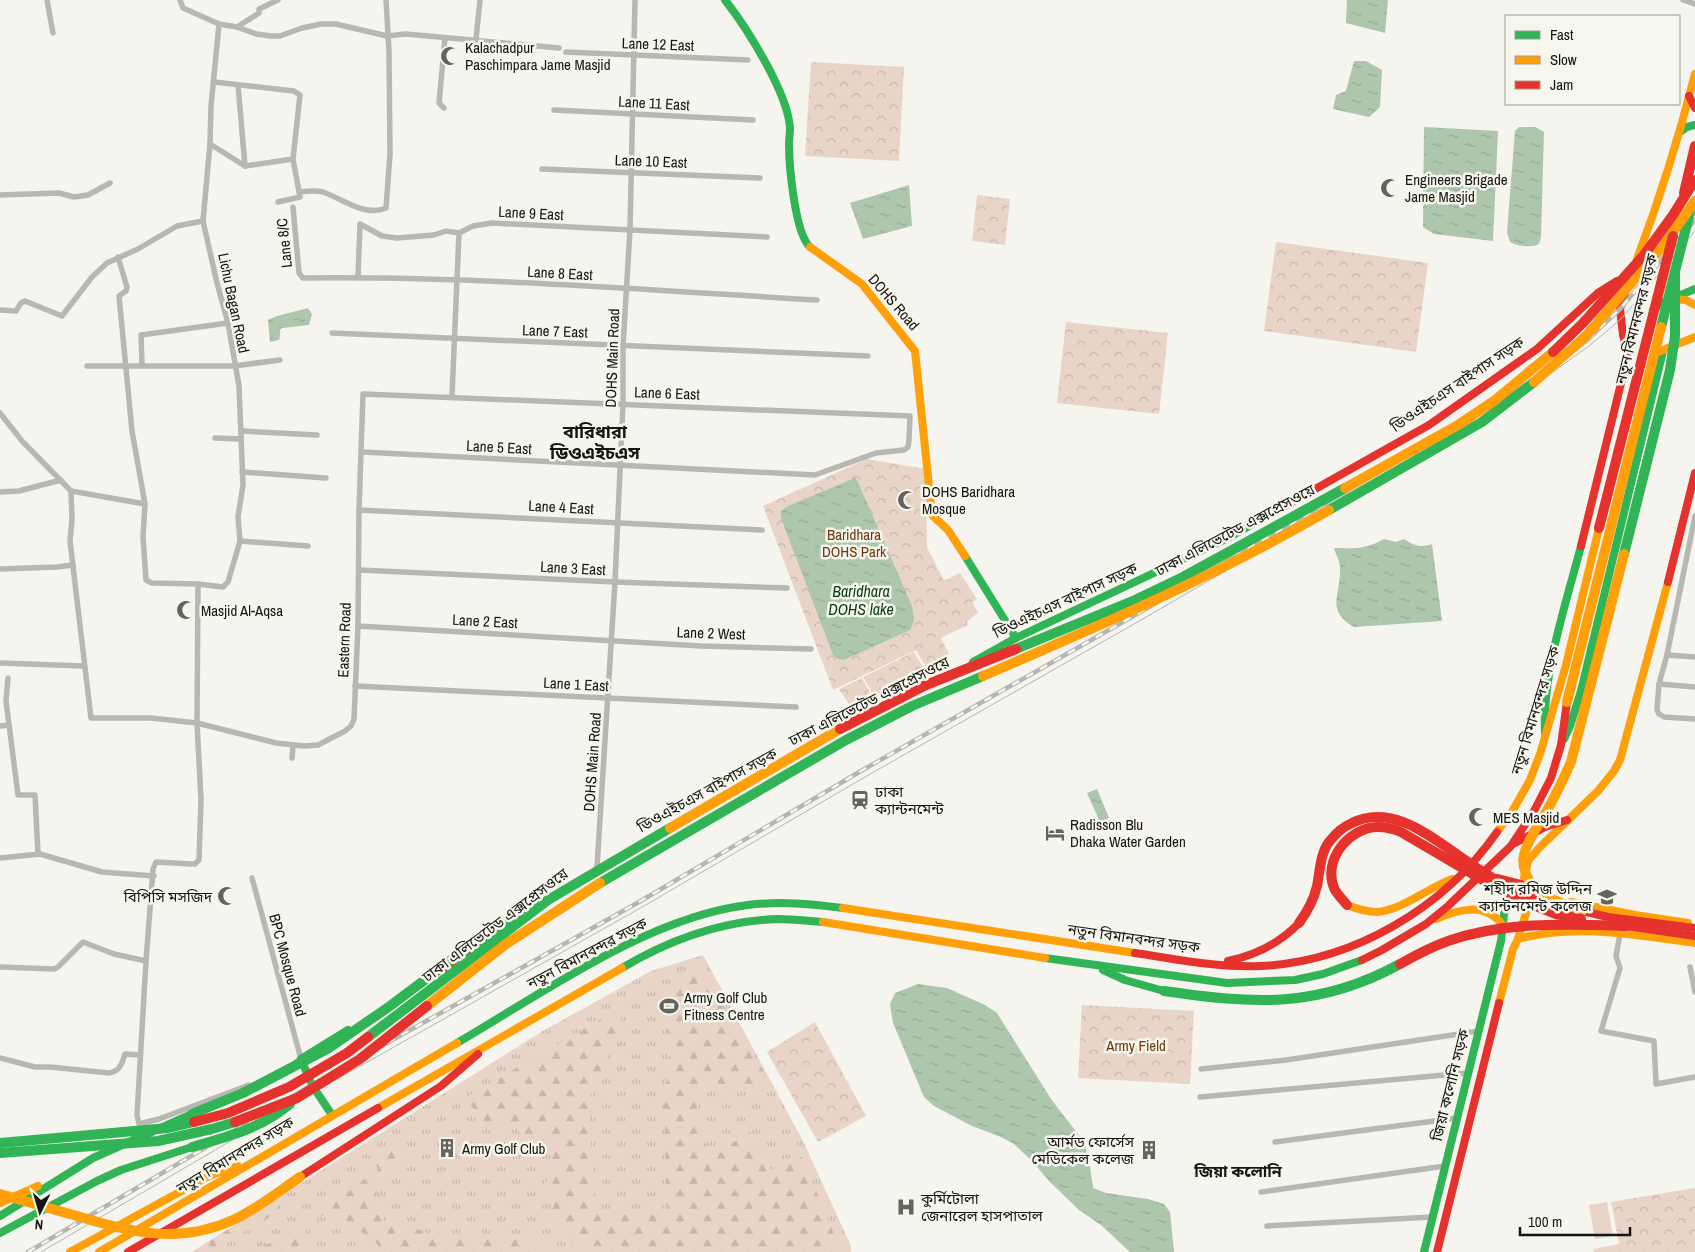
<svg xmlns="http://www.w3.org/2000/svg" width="1695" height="1252" viewBox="0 0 1695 1252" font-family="'Archivo Narrow','Noto Sans Bengali',sans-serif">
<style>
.grass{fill:url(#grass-tufts)}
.forest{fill:url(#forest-firs)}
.park{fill:url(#park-crowns)}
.garden{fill:#e8d5c8}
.water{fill:url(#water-ripples)}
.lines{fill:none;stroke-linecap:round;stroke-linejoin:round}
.street{stroke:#b6b8b1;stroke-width:5.5}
.fast{stroke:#30b455;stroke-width:8}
.slow{stroke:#ff9f0a;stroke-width:8}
.jam{stroke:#e5322d;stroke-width:8}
.tram{stroke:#b5b6b1;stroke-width:1}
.rail-casing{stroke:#b5b6b1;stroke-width:4.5}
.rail{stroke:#f7f6ed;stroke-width:2.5;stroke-dasharray:8;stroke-linecap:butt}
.fast-bridge{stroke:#30b455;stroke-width:10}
.slow-bridge{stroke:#ff9f0a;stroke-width:10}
.jam-bridge{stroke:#e5322d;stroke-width:10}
.labels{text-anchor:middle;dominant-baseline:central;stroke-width:5;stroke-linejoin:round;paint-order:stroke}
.street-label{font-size:15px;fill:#151512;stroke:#f7f6ed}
.poi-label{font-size:15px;fill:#151512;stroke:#f7f6ed;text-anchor:start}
.park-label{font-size:15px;fill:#6f3810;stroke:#f7f6ed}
.water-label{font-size:16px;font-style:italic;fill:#033e10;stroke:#f7f6ed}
.neighbourhood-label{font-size:16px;font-weight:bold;fill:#151512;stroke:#f7f6ed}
.quarter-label{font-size:18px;font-weight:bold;fill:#151512;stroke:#f7f6ed}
</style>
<defs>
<pattern id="grass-tufts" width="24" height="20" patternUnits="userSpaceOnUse" patternTransform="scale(1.25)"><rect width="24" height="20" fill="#e8d5c8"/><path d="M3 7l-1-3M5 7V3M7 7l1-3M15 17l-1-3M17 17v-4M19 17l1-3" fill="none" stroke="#c6b6ab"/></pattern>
<pattern id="forest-firs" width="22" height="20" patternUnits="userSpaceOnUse" patternTransform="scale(1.25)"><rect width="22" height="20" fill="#e8d5c8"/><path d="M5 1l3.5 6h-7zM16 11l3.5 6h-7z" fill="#c6b6ab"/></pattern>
<pattern id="park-crowns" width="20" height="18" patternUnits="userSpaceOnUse" patternTransform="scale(1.25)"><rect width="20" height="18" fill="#e8d5c8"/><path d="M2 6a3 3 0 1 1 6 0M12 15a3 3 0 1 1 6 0" fill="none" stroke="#c6b6ab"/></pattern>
<pattern id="water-ripples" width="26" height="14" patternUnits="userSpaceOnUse" patternTransform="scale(1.25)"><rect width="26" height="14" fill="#adc6ac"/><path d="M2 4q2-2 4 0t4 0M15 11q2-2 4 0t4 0" fill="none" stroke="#94a993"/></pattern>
</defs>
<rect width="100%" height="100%" fill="#f5f4ef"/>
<!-- grass -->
<path class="grass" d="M703,955L803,1141L851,1246V1252H192L541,1032L651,971Z"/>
<!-- forest -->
<g class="forest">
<path d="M702,973L773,1085L759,1092L729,1088H706L693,1115L711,1156L750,1132L771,1170L802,1157L836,1239V1252H599L598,1244L592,1250L575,1248L572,1242L555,1224L549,1212L554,1207L543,1184L558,1175L544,1140L527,1148L517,1127H486C479,1113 475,1106 460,1101L618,1009L622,1020L588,1103L596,1209L668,1212L663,1090L670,1078L666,995L663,987Z"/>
<path d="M397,1144L410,1153C384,1176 365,1183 384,1221L424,1231L432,1238L498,1240L524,1239L534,1234L538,1249L546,1252H385C377,1242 368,1236 358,1229C352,1225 345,1219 338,1216C318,1208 305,1229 298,1244L303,1252H253L277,1239L333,1199L346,1193L379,1169L371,1160Z"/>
<path d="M275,1200L281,1211L247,1230L214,1252H192Z"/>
</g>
<!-- park -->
<g class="park">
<path d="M811,62L904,67L899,161L805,156Z"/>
<path d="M977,195L1010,199L1005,245L972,241Z"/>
<path d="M1276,242L1428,263L1416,352L1264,331Z"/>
<path d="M1066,322L1168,333L1159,414L1057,403Z"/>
<path d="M867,459L926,469L927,547L943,579L946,580L960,573L977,599L972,602L978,612L967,622L968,625L941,638L949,654L926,667L916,650L833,690L763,506Z"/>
<path d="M914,652L925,670L875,697L863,677Z"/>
<path d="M862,678L873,698L852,709L839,689Z"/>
<path d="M1082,1005L1194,1011L1190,1084L1078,1078Z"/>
<path d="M815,1022L866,1116L818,1142L767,1052Z"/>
<path d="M1695,1188V1252H1594V1249L1619,1244L1611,1202Z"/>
</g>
<!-- garden -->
<path class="garden" d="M1607,1202L1613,1236L1595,1239L1589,1205Z"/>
<!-- water -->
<g class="water">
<path d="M1347,0H1388L1385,33L1346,23Z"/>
<path d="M1354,61H1366L1382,70L1380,107L1369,117L1333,109L1336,95L1346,91Z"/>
<path d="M1424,127L1498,131L1493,241L1434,234L1423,227Z"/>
<path d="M1519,127H1535L1544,132L1541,237L1539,244C1531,248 1517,246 1510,242L1507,232L1515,131Z"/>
<path d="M909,185L912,226L863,239L850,203Z"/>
<path d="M308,308L312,314L309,325L282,328L280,330V336L279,340L270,342L268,320L277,316Z"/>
<path d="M855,478L858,482L912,606L914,621L910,630L844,660L838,659L833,655L781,518V511L788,506Z"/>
<path d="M1384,539L1396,542L1404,539C1414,546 1421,548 1432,544L1442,621L1354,627C1326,611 1340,596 1340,571C1341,563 1336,555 1334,548C1353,549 1367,549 1384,539Z"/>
<path d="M1097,789L1109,818L1100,822L1087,793Z"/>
<path d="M918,984L947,988L985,1005L997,1013L1051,1099L1084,1142L1089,1160L1093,1188L1106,1193L1148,1199L1164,1204L1170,1212L1174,1252H1130L1101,1225L1079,1210L1049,1181L1033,1162L1014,1144L1001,1137L972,1126L934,1106L924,1097L893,1023L890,1004L895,993Z"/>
</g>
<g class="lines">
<!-- street -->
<g class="street">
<path d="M47,0L53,33"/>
<path d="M180,0L183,8L219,24L237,27L256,34L271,36H280L302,28L321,24H336L387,36L406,34L559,48"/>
<path d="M1683,0L1695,4"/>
<path d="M237,27L259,13V9L278,0"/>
<path d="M476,39L480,0"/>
<path d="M566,52L748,60"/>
<path d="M214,82L294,91L300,95L293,159L300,197L278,202"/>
<path d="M238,85L245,166"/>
<path d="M444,108L439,103L445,38"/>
<path d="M554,110L753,120"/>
<path d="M210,144L245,166L293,159"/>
<path d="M542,169L760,178"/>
<path d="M299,192C307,191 315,190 323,192C343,199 364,217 386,208L390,154L389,51L386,0"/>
<path d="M0,195L59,193L74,197L88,195L110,183"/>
<path d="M293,207L299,273L303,278C474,276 646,290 817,300"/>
<path d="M459,233L473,226L492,223L767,237"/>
<path d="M118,257L127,287L126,291L119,296L132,431L145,504L143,537L146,580L152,583L198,584L223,587L228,582L240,541L238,517L243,485L239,386L228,323L217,283L203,221L210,144L211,106L219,24"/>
<path d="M358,277L360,224L382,236L397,238L434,235L446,231L459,233"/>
<path d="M0,310L16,311L21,303L25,301L62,316L92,277L107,263L138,249L177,226L203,221"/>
<path d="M332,333L868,356"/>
<path d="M142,365L141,335L228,323"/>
<path d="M87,366H234L280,360"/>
<path d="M452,396L459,233"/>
<path d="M0,413L22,441L71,491L145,504"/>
<path d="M242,431L317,435"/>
<path d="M215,438L241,439"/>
<path d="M242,472L326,478"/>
<path d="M71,491L72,519L70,541L91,718H151L197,723L276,743L304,746L318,745L345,731L351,726L354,719L358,626L359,510L363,394L910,416L909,440L908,447L904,450L876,453L815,475L362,452"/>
<path d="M0,492L19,491L61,480"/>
<path d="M359,510L762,530"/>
<path d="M1695,516L1667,655L1659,684L1657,710L1659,714L1664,717L1695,719"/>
<path d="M240,541L308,546"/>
<path d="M0,569L57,567L73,565"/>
<path d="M359,570L615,582L787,588"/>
<path d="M198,584L197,723L201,799L199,860L195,864H191L156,862L153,869L146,961L137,1115L139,1124L159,1119L249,1085"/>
<path d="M358,626L701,646L811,649"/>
<path d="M1667,655L1695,657"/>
<path d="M0,663L84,666"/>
<path d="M8,678L6,701L18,795H35L38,854"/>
<path d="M1659,684L1695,687"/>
<path d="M355,686L796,707"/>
<path d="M0,726L9,725"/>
<path d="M292,758L293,745"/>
<path d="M0,858L40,854L102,872L154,876"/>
<path d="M597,867L615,582L623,404V346L630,230L635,0"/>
<path d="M252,878L301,1059L297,1061"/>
<path d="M1620,934L1616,956L1620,968L1601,1031L1654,1041L1656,1084L1695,1077"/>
<path d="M0,967L54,969L58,967L83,942L114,954L146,961"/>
<path d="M1690,967L1695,992"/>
<path d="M0,1058L35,1067H50L109,1073C120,1071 122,1064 125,1054L140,1055"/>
<path d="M1201,1069L1286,1060L1479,1031"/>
<path d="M1200,1097L1467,1073"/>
<path d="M1275,1142L1457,1118"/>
<path d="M1261,1192L1445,1166"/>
<path d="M1267,1226L1432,1217"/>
</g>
<!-- fast -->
<g class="fast">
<path d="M725,0C747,28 788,93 790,128C790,133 789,139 789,144C789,165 795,234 810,247"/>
<path d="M1680,132L1687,127L1695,125"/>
<path d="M1653,310L1662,303L1695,289"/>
<path d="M965,556L1016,638"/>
<path d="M973,662L1016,638L1226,539L1285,506"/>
<path d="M1545,733C1542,673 1566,604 1581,546"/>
<path d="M1564,739L1570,726L1581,691L1663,351"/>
<path d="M1045,958L1227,983L1295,980L1323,974L1362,960"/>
<path d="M622,968C669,940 722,921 777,919C792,919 808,921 823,922"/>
<path d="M1103,970L1125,980L1164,991"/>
<path d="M457,1043C543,993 648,917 748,905C780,901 811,904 843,908"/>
<path d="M332,1115L312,1085L301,1059L348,1030"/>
<path d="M0,1216L93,1158L192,1114"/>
<path d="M0,1233L97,1181L121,1170L192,1147"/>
<path d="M1424,1252L1501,941L1504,914L1514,894"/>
</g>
<!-- slow -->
<g class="slow">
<path d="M810,247L862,284L915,351L932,515L948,530L965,556"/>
<path d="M1637,259C1660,198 1679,137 1695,74"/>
<path d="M1673,299L1686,300L1695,305"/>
<path d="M1658,352L1695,337"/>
<path d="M1497,832L1513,810L1530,780L1540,754L1566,665L1599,528"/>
<path d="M1571,902L1635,915L1688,923"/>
<path d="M1347,905C1357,909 1367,912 1377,912C1402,910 1428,888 1452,879"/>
<path d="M843,908L1135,953"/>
<path d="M1436,919C1460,909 1484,902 1503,925"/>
<path d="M823,922L1045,958"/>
<path d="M1518,939L1527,910L1524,878L1528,861L1539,848L1598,791L1614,771L1620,760L1668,582"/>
<path d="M1499,1003L1513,949L1518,939C1576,923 1637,935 1695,943"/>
<path d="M378,1108L622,968"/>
<path d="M0,1203L38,1186"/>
<path d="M70,1252L209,1176L238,1166"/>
<path d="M99,1252L457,1043"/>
</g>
<!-- jam -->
<g class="jam">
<path d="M1689,96L1695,108"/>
<path d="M1285,506L1429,425L1537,349L1598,293L1617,281"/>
<path d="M1581,546L1625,367L1627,351L1623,335L1620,309L1625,293"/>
<path d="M1668,582L1695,473"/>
<path d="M1515,843L1545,827L1567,820"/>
<path d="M1498,878L1528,886"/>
<path d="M1582,911L1608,917L1695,928"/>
<path d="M1626,926L1695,936"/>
<path d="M1135,953C1176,959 1218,968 1260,966C1353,962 1444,908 1497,832"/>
<path d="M1362,960L1382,950L1426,924L1448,906L1511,846L1534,811L1551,778L1561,745L1567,702"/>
<path d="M1228,961C1256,955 1279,944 1299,923"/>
<path d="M447,969L483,945"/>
<path d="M300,1177L441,1086L478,1054"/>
<path d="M128,1252L378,1108"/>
<path d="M1437,1252L1499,1003"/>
</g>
<!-- tram -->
<path class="tram" d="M41,1252L316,1091L644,906L865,777L1148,616L1315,519L1532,387L1589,346L1621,319L1695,231"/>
<!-- rail casing -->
<g class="rail-casing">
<path id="rail" d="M28,1252L312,1085L639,902L861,771L1144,610L1532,382L1586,341L1620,309L1695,220"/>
</g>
<!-- rail -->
<use href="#rail" class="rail"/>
<!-- fast-bridge -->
<g class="fast-bridge">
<path d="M1661,327L1690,212"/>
<path d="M1329,510L1482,422L1534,382"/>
<path d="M1624,554L1670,370L1675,336V274"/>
<path d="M1016,649L1135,600L1183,577L1345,488"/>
<path d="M600,883L846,740L912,706L983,676"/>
<path d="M1164,991C1253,1004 1318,1009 1400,964"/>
<path d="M368,1037L548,900L670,828"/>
<path d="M192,1114L243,1093L329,1048L390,1006L466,949L525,911"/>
<path d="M0,1143L168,1128L194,1122"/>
<path d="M192,1147C227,1137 262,1128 290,1104"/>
<path d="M0,1153L158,1141L212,1129L235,1122"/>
</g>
<!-- slow-bridge -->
<g class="slow-bridge">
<path d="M1534,382L1586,336L1663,246L1695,201"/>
<path d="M1345,488L1458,425L1494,401L1553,352"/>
<path d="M983,676C1101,625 1218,575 1329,510"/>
<path d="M1567,702L1661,327"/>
<path d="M670,828L840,729"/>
<path d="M1582,911C1568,905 1548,900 1537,890C1528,882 1521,867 1524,855C1527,841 1538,826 1545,814C1555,797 1563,780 1571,762L1624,554"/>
<path d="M427,1006L506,944L600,883"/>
<path d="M0,1194C26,1201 51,1209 77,1216C131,1232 178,1245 233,1220C257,1209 278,1192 300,1177"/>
</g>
<!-- jam-bridge -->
<g class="jam-bridge">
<path d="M1684,193L1695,146"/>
<path d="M1553,352L1583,323L1644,255L1673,215L1695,180"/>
<path d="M1599,528L1673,236"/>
<path d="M840,729L926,685L1016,649"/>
<path d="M1347,905C1343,900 1338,895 1335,890C1321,861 1349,827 1378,827C1386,827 1394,829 1401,832L1510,896L1556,914L1581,919"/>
<path d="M1299,923C1307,912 1314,899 1317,886C1320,871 1320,854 1329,842C1335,834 1343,827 1352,823C1396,801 1439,844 1474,866C1494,880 1515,891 1537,901"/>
<path d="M1400,964C1416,955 1431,947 1448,941C1505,921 1567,924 1626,926"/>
<path d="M194,1122L228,1113L289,1087L347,1053L368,1037"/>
<path d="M235,1122L297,1098L360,1059L427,1006"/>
</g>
</g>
<!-- icons -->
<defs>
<g id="mosque-bare" transform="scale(1.5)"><path d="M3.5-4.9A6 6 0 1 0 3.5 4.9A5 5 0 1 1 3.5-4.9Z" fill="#63635f" stroke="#f7f6ed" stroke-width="2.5" paint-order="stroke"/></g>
<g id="station-bare" transform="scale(1.5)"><path d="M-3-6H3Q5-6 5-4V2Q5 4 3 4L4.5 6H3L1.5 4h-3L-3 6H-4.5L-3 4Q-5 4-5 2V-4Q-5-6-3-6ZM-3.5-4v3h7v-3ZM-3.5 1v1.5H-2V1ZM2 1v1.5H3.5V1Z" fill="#63635f" stroke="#f7f6ed" stroke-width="2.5" paint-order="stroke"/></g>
<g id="hotel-bare" transform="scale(1.5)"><path d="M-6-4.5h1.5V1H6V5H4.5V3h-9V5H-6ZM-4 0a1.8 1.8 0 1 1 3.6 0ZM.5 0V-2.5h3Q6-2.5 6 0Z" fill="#63635f" stroke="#f7f6ed" stroke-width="2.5" paint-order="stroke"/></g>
<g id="university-bare" transform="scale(1.5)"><path d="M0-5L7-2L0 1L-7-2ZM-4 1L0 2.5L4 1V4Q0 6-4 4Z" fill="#63635f" stroke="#f7f6ed" stroke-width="2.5" paint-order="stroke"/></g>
<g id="stadium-bare" transform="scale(1.5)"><path d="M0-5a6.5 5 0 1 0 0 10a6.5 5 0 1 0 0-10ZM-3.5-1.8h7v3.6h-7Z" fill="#63635f" stroke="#f7f6ed" stroke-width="2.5" paint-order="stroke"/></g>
<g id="building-bare" transform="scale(1.5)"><path d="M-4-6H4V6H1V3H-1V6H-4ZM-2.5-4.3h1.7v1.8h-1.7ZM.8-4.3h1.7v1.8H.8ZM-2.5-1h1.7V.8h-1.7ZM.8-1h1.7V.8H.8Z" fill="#63635f" stroke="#f7f6ed" stroke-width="2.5" paint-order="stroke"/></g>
<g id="hospital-bare" transform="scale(1.5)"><path d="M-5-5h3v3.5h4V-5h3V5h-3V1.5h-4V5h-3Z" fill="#63635f" stroke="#f7f6ed" stroke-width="2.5" paint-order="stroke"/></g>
</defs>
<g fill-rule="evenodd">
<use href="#mosque-bare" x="450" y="56"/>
<use href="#mosque-bare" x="1390" y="188"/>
<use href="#mosque-bare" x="907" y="500"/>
<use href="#mosque-bare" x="186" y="610"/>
<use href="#station-bare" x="860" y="800"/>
<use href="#mosque-bare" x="1478" y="817"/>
<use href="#hotel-bare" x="1055" y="833"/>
<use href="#mosque-bare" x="227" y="896"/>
<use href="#university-bare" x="1607" y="897"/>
<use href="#stadium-bare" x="669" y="1006"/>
<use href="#building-bare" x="447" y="1148"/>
<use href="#building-bare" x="1149" y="1150"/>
<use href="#hospital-bare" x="906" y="1207"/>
</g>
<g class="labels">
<!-- street labels -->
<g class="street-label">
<text transform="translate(658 44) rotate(2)">Lane 12 East</text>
<text transform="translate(654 103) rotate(3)">Lane 11 East</text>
<text transform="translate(651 161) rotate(2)">Lane 10 East</text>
<text transform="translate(531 213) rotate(3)">Lane 9 East</text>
<text transform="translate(284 243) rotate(-96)">Lane 8/C</text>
<text transform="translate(560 273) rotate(3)">Lane 8 East</text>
<text transform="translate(894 302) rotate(49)">DOHS Road</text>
<text transform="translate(234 303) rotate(78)">Lichu Bagan Road</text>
<text transform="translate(1636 319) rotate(-76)">নতুন বিমানবন্দর সড়ক</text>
<text transform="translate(555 331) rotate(2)">Lane 7 East</text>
<text transform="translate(612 358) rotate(-88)">DOHS Main Road</text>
<text transform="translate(1457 384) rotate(-34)">ডিওএইচএস বাইপাস সড়ক</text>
<text transform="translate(667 393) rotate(2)">Lane 6 East</text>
<text transform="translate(499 447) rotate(3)">Lane 5 East</text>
<text transform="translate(561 507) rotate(3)">Lane 4 East</text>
<text transform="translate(1235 530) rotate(-28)">ঢাকা এলিভেটেড এক্সপ্রেসওয়ে</text>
<text transform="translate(573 568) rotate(3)">Lane 3 East</text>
<text transform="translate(1065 600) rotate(-25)">ডিওএইচএস বাইপাস সড়ক</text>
<text transform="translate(485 621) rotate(3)">Lane 2 East</text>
<text transform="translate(711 633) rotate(2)">Lane 2 West</text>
<text transform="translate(344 640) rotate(-88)">Eastern Road</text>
<text transform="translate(576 684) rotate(3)">Lane 1 East</text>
<text transform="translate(869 701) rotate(-27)">ঢাকা এলিভেটেড এক্সপ্রেসওয়ে</text>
<text transform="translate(1535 710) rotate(-73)">নতুন বিমানবন্দর সড়ক</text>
<text transform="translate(592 762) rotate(-86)">DOHS Main Road</text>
<text transform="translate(707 790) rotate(-29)">ডিওএইচএস বাইপাস সড়ক</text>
<text transform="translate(495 925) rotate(-37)">ঢাকা এলিভেটেড এক্সপ্রেসওয়ে</text>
<text transform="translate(1134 938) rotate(8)">নতুন বিমানবন্দর সড়ক</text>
<text transform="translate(587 953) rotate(-28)">নতুন বিমানবন্দর সড়ক</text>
<text transform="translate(288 965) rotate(75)">BPC Mosque Road</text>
<text transform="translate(1450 1085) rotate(-76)">জিয়া কলোনি সড়ক</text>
<text transform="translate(235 1155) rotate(-31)">নতুন বিমানবন্দর সড়ক</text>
</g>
<!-- poi labels -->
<g class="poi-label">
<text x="465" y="47">Kalachadpur<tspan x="465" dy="17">Paschimpara Jame Masjid</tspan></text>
<text x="1405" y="179">Engineers Brigade<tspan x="1405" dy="17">Jame Masjid</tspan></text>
<text x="922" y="491">DOHS Baridhara<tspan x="922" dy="17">Mosque</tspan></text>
<text x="201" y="610">Masjid Al-Aqsa</text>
<text x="875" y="791">ঢাকা<tspan x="875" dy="17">ক্যান্টনমেন্ট</tspan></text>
<text x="1493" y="817">MES Masjid</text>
<text x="1070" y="824">Radisson Blu<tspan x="1070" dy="17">Dhaka Water Garden</tspan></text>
<text x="1592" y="888" text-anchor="end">শহীদ রমিজ উদ্দিন<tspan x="1592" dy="17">ক্যান্টনমেন্ট কলেজ</tspan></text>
<text x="212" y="896" text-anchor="end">বিপিসি মসজিদ</text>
<text x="684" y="997">Army Golf Club<tspan x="684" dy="17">Fitness Centre</tspan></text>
<text x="1134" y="1141" text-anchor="end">আর্মড ফোর্সেস<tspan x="1134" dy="17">মেডিকেল কলেজ</tspan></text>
<text x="462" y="1148">Army Golf Club</text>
<text x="921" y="1198">কুর্মিটোলা<tspan x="921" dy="17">জেনারেল হাসপাতাল</tspan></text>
</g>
<!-- park labels -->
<g class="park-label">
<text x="854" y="534">Baridhara<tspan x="854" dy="17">DOHS Park</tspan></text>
<text x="1136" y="1045">Army Field</text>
</g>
<!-- water labels -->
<g class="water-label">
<text x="861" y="591">Baridhara<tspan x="861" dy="18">DOHS lake</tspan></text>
</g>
<!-- neighbourhood labels -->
<g class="neighbourhood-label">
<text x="1238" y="1171">জিয়া কলোনি</text>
</g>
<!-- quarter labels -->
<g class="quarter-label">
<text x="595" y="431">বারিধারা<tspan x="595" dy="21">ডিওএইচএস</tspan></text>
</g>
</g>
<!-- legend -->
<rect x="1505" y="15" width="175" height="90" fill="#f7f6ed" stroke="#9d9c95"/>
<rect x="1515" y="31" width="25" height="8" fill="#30b455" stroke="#9d9c95"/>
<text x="1550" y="40" font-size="15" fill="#151512">Fast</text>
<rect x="1515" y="56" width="25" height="8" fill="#ff9f0a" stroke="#9d9c95"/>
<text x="1550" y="65" font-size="15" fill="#151512">Slow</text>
<rect x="1515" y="81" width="25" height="8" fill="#e5322d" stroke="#9d9c95"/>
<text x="1550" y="90" font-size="15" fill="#151512">Jam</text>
<!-- north arrow -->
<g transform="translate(40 1212) rotate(185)" stroke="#f7f6ed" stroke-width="4" paint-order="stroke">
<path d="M0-4L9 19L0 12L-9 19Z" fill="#151512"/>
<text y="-8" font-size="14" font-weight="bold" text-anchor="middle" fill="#151512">N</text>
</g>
<!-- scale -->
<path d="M1520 1227v8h110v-8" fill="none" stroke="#151512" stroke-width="2.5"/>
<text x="1528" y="1227" font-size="15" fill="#151512" stroke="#f7f6ed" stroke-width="4" paint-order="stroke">100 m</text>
</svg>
